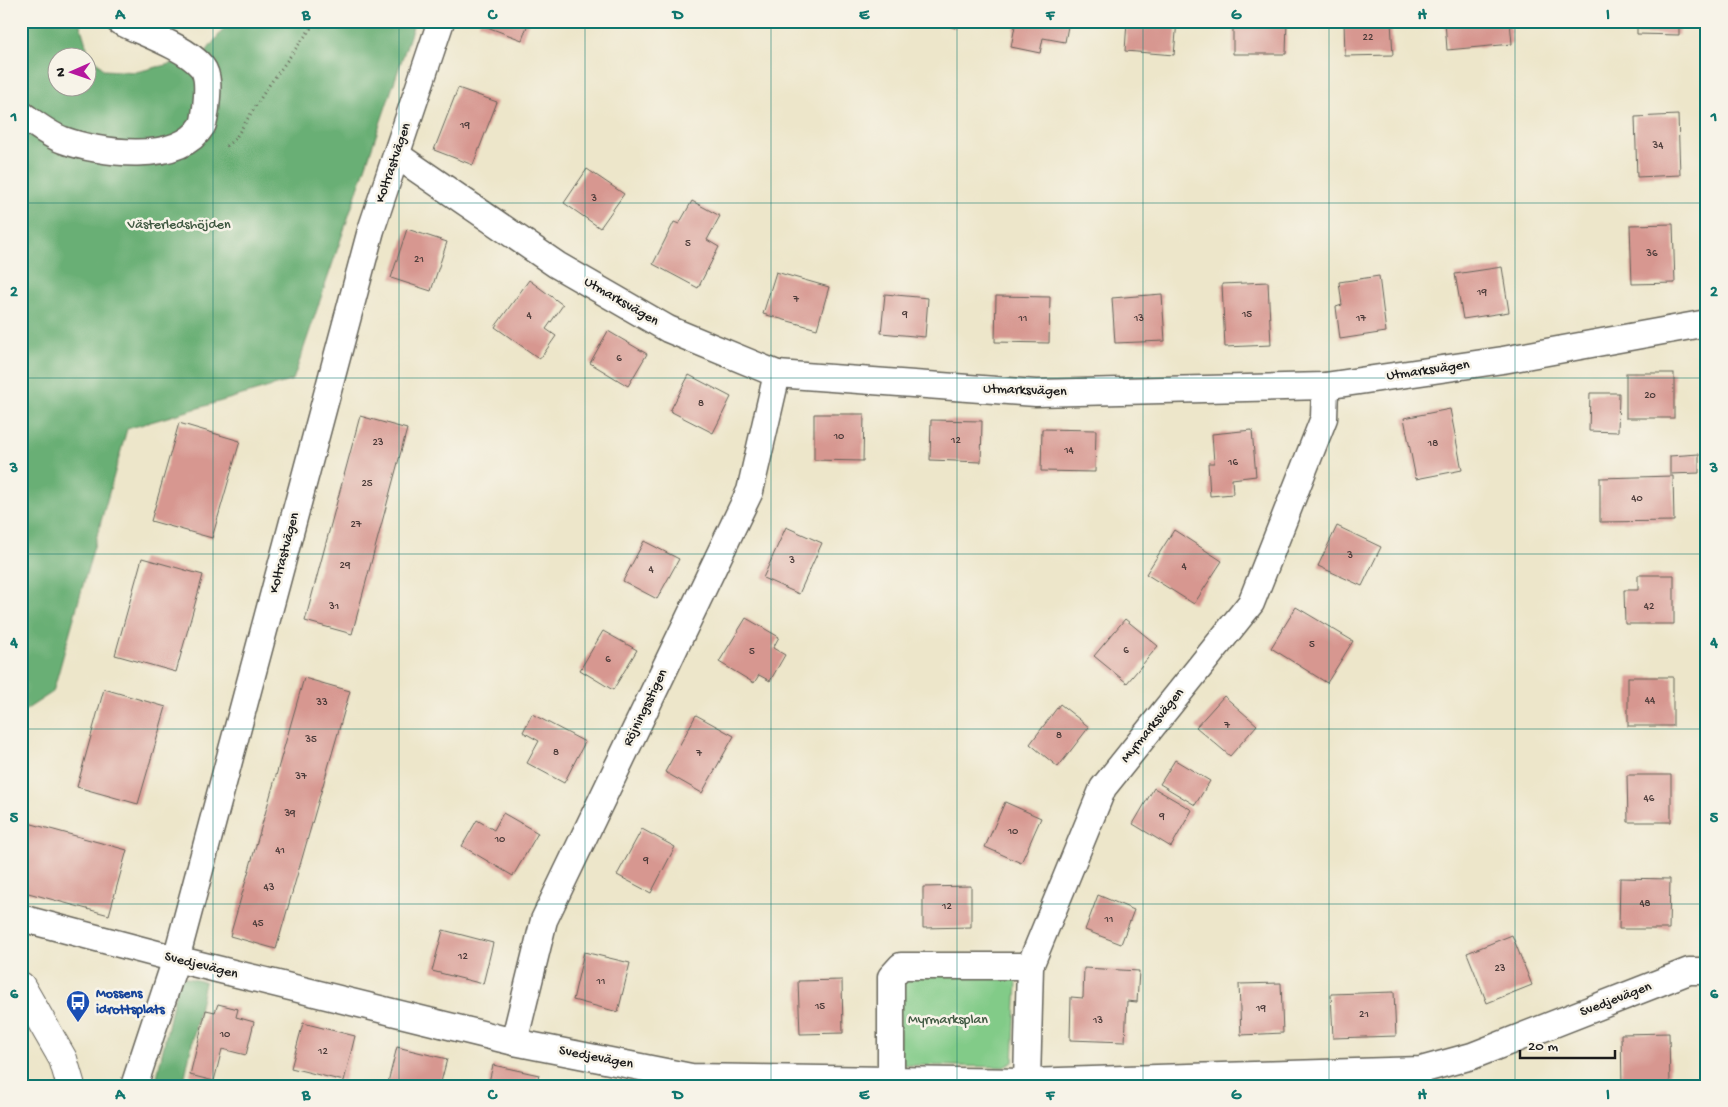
<svg xmlns="http://www.w3.org/2000/svg" width="1728" height="1107" viewBox="0 0 1728 1107" font-family="'Gochi Hand',sans-serif">
<style>
.green{fill:#82cb88;stroke:#4f7452}
.forest{fill:#69af74;stroke:#426648;fill-rule:evenodd}
.building{fill:#d79790}
.lines{fill:none;stroke-linecap:round;stroke-linejoin:round}
.minor-casing{stroke:#656359;stroke-width:29}
.tertiary-casing{stroke:#656359;stroke-width:30}
.path{stroke:#656359;stroke-width:3;stroke-dasharray:1 4;stroke-linecap:butt}
.minor{stroke:#fff;stroke-width:26}
.tertiary{stroke:#fff;stroke-width:28}
.grid{fill:none;stroke:#0f766e;stroke-width:1;stroke-opacity:0.55}
.labels{text-anchor:middle;dominant-baseline:central;stroke-width:5;stroke-linejoin:round;paint-order:stroke}
.number-label{font-size:11px;fill:#4b3b39}
.street-label{font-size:14px;fill:#1c1c1c;stroke:#f7f3e8}
.park-label{font-size:14px;fill:#405942;stroke:#f7f3e8}
.transit-label{font-size:14px;font-weight:bold;fill:#164399;stroke:#f7f3e8;text-anchor:start}
.neatline{fill:none;stroke:#0f766e;stroke-width:2}
.grid-label{font-size:16px;text-anchor:middle;font-weight:bold;fill:#0f766e}
</style>
<rect width="100%" height="100%" fill="#f7f3e8"/>
<filter id="ink" filterUnits="userSpaceOnUse"><feTurbulence type="fractalNoise" baseFrequency=".02" numOctaves="2"/><feDisplacementMap in="SourceGraphic" scale="10" xChannelSelector="R" yChannelSelector="G"/><feConvolveMatrix kernelMatrix="1 2 1 2 8 2 1 2 1" color-interpolation-filters="sRGB"/></filter>
<filter id="wash" filterUnits="userSpaceOnUse"><feTurbulence type="fractalNoise" baseFrequency=".0096" numOctaves="4" result="noise"/><feDisplacementMap in="SourceGraphic" scale="20" xChannelSelector="R" yChannelSelector="G"/><feGaussianBlur stdDeviation="1.12" result="paint"/><feColorMatrix in="noise" values="0 0 0 0 0 0 0 0 0 0 0 0 0 0 0 0 0 1.4 0 .05"/><feComposite in="paint" operator="in"/></filter>
<g filter="url(#wash)">
<rect width="100%" height="100%" fill="#ede6ca"/>
<!-- green -->
<path class="green" d="M906,974L1010,975L1017,981L1013,1062L1004,1067L905,1065L899,1056L900,983Z"/>
<!-- forest -->
<g class="forest">
<path d="M21,21H79L88,51L104,70L136,72L174,63L194,67L230,21H415L293,380L127,429L53,692L21,713ZM58,58H88V88H58Z"/>
<path d="M179,976L205,982L183,1086H155Z"/>
</g>
<g id="blocks">
<!-- building -->
<g class="building">
<path d="M480,21H529L522,40L479,24Z"/>
<path d="M932,21H957L955,28Z"/>
<path d="M1016,21H1069L1065,42L1043,38L1040,53L1011,47Z"/>
<path d="M1127,21H1177L1174,55L1125,51Z"/>
<path d="M1233,21H1287L1286,54H1233Z"/>
<path d="M1344,21H1391L1393,55L1345,56Z"/>
<path d="M1445,21H1510L1512,44L1447,50Z"/>
<path d="M1637,21H1679V35L1637,34Z"/>
<path d="M458,88L497,102L473,165L434,150Z"/>
<path d="M1678,115L1680,175L1637,177L1635,117Z"/>
<path d="M587,169L624,194L600,228L564,203Z"/>
<path d="M692,201L720,216L707,240L719,247L698,288L653,264L674,222L679,224Z"/>
<path d="M1673,224L1675,283L1632,284L1630,225Z"/>
<path d="M407,229L447,242L431,291L391,278Z"/>
<path d="M1502,267L1509,312L1463,319L1455,274Z"/>
<path d="M776,272L829,287L817,329L763,314Z"/>
<path d="M1379,276L1386,332L1340,339L1336,307L1342,305L1339,282Z"/>
<path d="M529,280L563,305L546,329L556,336L540,359L495,327Z"/>
<path d="M1268,282L1271,345L1225,347L1222,284Z"/>
<path d="M885,294L928,298L925,337L881,333Z"/>
<path d="M1162,294L1165,341L1115,343L1112,298Z"/>
<path d="M996,296L1050,297L1049,343L995,342Z"/>
<path d="M608,331L647,354L628,386L590,363Z"/>
<rect x="1626" y="373" width="48" height="45"/>
<path d="M689,375L731,397L713,433L670,411Z"/>
<path d="M1590,393H1619L1618,432L1589,431Z"/>
<path d="M1450,409L1462,470L1416,479L1404,418Z"/>
<path d="M814,414H864L863,461L814,460Z"/>
<path d="M360,416L407,429L352,634L305,621Z"/>
<path d="M931,420L982,421L981,462L930,460Z"/>
<path d="M179,423L240,441L212,538L151,521Z"/>
<path d="M1042,429L1096,430L1095,472L1041,471Z"/>
<path d="M1252,430L1256,476L1232,479L1233,494L1210,496L1208,463H1214L1212,434Z"/>
<path d="M1699,454V473L1670,474V456Z"/>
<path d="M1673,476L1674,521L1600,522V478Z"/>
<path d="M1337,526L1381,547L1362,586L1318,566Z"/>
<path d="M786,527L822,543L799,594L763,578Z"/>
<path d="M1174,530L1222,561L1194,604L1146,574Z"/>
<path d="M644,541L679,559L657,599L623,581Z"/>
<path d="M142,558L203,575L176,672L115,655Z"/>
<path d="M1638,575H1674V624H1625L1624,590H1638Z"/>
<path d="M1296,607L1353,641L1327,683L1271,648Z"/>
<path d="M746,618L779,637L773,648L785,655L770,681L759,675L754,683L719,662Z"/>
<path d="M1125,619L1158,646L1127,683L1094,656Z"/>
<path d="M603,631L637,650L613,690L580,670Z"/>
<rect x="1628" y="677" width="45" height="49"/>
<path d="M304,678L350,691L276,949L230,936Z"/>
<path d="M104,689L166,707L138,804L77,787Z"/>
<path d="M1224,696L1257,725L1230,756L1196,727Z"/>
<path d="M1060,704L1089,727L1058,767L1030,744Z"/>
<path d="M532,714L585,742L564,783L527,763L539,741L523,732Z"/>
<path d="M696,715L734,736L702,793L665,772Z"/>
<path d="M1175,760L1210,781L1195,805L1160,784Z"/>
<path d="M1627,775H1671V822H1628Z"/>
<path d="M1154,788L1192,810L1171,847L1133,824Z"/>
<path d="M1005,802L1041,818L1021,863L985,847Z"/>
<path d="M503,813L538,833L513,876L462,846L477,820L494,830Z"/>
<path d="M21,821L127,850L109,915L21,891Z"/>
<path d="M642,829L675,847L651,893L617,875Z"/>
<path d="M1620,878L1670,879L1669,929H1619Z"/>
<path d="M971,886V927L923,928V887Z"/>
<path d="M1098,895L1134,910L1121,944L1085,930Z"/>
<path d="M443,930L493,943L483,984L432,971Z"/>
<path d="M1512,935L1532,985L1487,1003L1467,953Z"/>
<path d="M584,952L630,963L618,1012L573,1000Z"/>
<path d="M1084,968L1139,971L1137,1002L1127,1001L1125,1042L1070,1040L1071,997L1083,998Z"/>
<path d="M842,980L843,1033L800,1034L798,981Z"/>
<path d="M1281,983L1283,1033L1241,1035L1239,984Z"/>
<path d="M1394,992L1396,1036L1333,1038L1331,994Z"/>
<path d="M218,1004L238,1009L236,1017L254,1022L246,1055L222,1049L214,1081L190,1075L206,1010L215,1012Z"/>
<path d="M303,1023L355,1036L344,1081L291,1068Z"/>
<path d="M1669,1033L1670,1086H1622L1621,1034Z"/>
<path d="M397,1047L447,1059L440,1086H387Z"/>
<path d="M493,1065L539,1075L536,1086H488Z"/>
</g>
</g>
</g>
<g filter="url(#ink)">
<use href="#blocks" fill-opacity="0" stroke="#656359" stroke-width="1"/>
<g class="lines">
<!-- minor casing -->
<g class="minor-casing">
<g id="minor">
<path d="M21,114C34,123 49,135 63,140C99,153 178,165 202,126C205,121 205,113 206,108C207,96 210,77 202,67C186,47 143,33 119,21"/>
<path d="M398,156L557,265L668,329L777,374L1036,393L1325,386L1503,360L1707,323"/>
<path d="M21,918L176,959L514,1042L691,1077L1027,1082L1421,1070L1472,1056L1689,971H1707"/>
<path d="M514,1042L544,920L750,491L777,374"/>
<path d="M891,1080V977L901,966H1030"/>
<path d="M1027,1082L1030,966L1103,788L1251,603L1324,418L1325,386"/>
<path d="M134,1086L176,959L371,230L441,21"/>
</g>
</g>
<!-- tertiary casing -->
<g class="tertiary-casing">
<path id="tertiary" d="M21,986L63,1059L71,1086"/>
</g>
<!-- path -->
<path class="path" d="M226,146L235,139L267,88L316,21"/>
<!-- minor -->
<use href="#minor" class="minor"/>
<!-- tertiary -->
<use href="#tertiary" class="tertiary"/>
</g>
</g>
<!-- grid -->
<path class="grid" d="M213,21V1086M399,21V1086M585,21V1086M771,21V1086M957,21V1086M1143,21V1086M1329,21V1086M1515,21V1086M21,203H1707M21,378H1707M21,554H1707M21,729H1707M21,904H1707"/>
<!-- icons -->
<defs>
<g id="bus-pin" transform="scale(1.25)"><path d="M0 17L-7.5 6A9.5 9.5 0 1 1 7.5 6Z" fill="#1a4fb4" stroke="#f7f3e8"/><path d="M-5-6H5V4H4V6H2V4H-2V6H-4V4H-5ZM-3.5-4V0h7V-4ZM-3.5 1.2v1.5H-2V1.2ZM2 1.2v1.5H3.5V1.2Z" fill="#fff"/></g>
</defs>
<g fill-rule="evenodd">
<use href="#bus-pin" x="78" y="1002"/>
</g>
<g class="labels">
<!-- number labels -->
<g class="number-label">
<text x="1368" y="38">22</text>
<text x="465" y="126">19</text>
<text x="1658" y="146">34</text>
<text x="594" y="199">3</text>
<text x="688" y="244">5</text>
<text x="1652" y="254">36</text>
<text x="419" y="260">21</text>
<text x="1482" y="293">19</text>
<text x="796" y="300">7</text>
<text x="905" y="315">9</text>
<text x="1247" y="315">15</text>
<text x="529" y="316">4</text>
<text x="1023" y="319">11</text>
<text x="1139" y="319">13</text>
<text x="1361" y="319">17</text>
<text x="619" y="359">6</text>
<text x="1650" y="396">20</text>
<text x="701" y="404">8</text>
<text x="839" y="437">10</text>
<text x="956" y="441">12</text>
<text x="378" y="443">23</text>
<text x="1433" y="444">18</text>
<text x="1069" y="451">14</text>
<text x="1233" y="463">16</text>
<text x="367" y="484">25</text>
<text x="1637" y="499">40</text>
<text x="356" y="525">27</text>
<text x="1350" y="556">3</text>
<text x="792" y="561">3</text>
<text x="345" y="566">29</text>
<text x="1184" y="567">4</text>
<text x="651" y="570">4</text>
<text x="334" y="607">31</text>
<text x="1649" y="607">42</text>
<text x="1312" y="645">5</text>
<text x="1126" y="651">6</text>
<text x="752" y="652">5</text>
<text x="608" y="660">6</text>
<text x="1650" y="701">44</text>
<text x="322" y="703">33</text>
<text x="1227" y="726">7</text>
<text x="1059" y="736">8</text>
<text x="311" y="740">35</text>
<text x="556" y="753">8</text>
<text x="699" y="754">7</text>
<text x="301" y="777">37</text>
<text x="1649" y="799">46</text>
<text x="290" y="814">39</text>
<text x="1162" y="817">9</text>
<text x="1013" y="832">10</text>
<text x="500" y="840">10</text>
<text x="280" y="851">41</text>
<text x="646" y="861">9</text>
<text x="269" y="888">43</text>
<text x="1645" y="904">48</text>
<text x="947" y="907">12</text>
<text x="1109" y="920">11</text>
<text x="258" y="924">45</text>
<text x="463" y="957">12</text>
<text x="1500" y="969">23</text>
<text x="601" y="982">11</text>
<text x="820" y="1007">15</text>
<text x="1261" y="1009">19</text>
<text x="1364" y="1015">21</text>
<text x="1098" y="1021">13</text>
<text x="225" y="1035">10</text>
<text x="323" y="1052">12</text>
</g>
<!-- street labels -->
<g class="street-label">
<text transform="translate(394 163) rotate(-71)">Koltrastvägen</text>
<text transform="translate(621 302) rotate(30)">Utmarksvägen</text>
<text transform="translate(1428 371) rotate(-8)">Utmarksvägen</text>
<text transform="translate(1025 391) rotate(2)">Utmarksvägen</text>
<text transform="translate(285 553) rotate(-75)">Koltrastvägen</text>
<text transform="translate(646 708) rotate(-64)">Röjningsstigen</text>
<text transform="translate(1153 726) rotate(-51)">Myrmarksvägen</text>
<text transform="translate(201 966) rotate(14)">Svedjevägen</text>
<text transform="translate(1616 1000) rotate(-21)">Svedjevägen</text>
<text transform="translate(596 1058) rotate(11)">Svedjevägen</text>
</g>
<!-- park labels -->
<g class="park-label">
<text x="179" y="225">Västerledshöjden</text>
<text x="948" y="1020">Myrmarksplan</text>
</g>
<!-- transit labels -->
<g class="transit-label">
<text x="96" y="994">Mossens<tspan x="96" dy="16">idrottsplats</tspan></text>
</g>
</g>
<!-- margin -->
<rect width="1728" height="1107" fill="none" stroke="#f7f3e8" stroke-width="55"/>
<!-- north arrow -->
<g transform="translate(72 72) rotate(268)"><circle r="24" fill="#f7f3e8" stroke="#9f9d96"/>
<path d="M0-4L9 19L0 12L-9 19Z" fill="#b5179e"/>
<text y="-8" font-size="14" font-weight="bold" text-anchor="middle" fill="#1c1c1c">N</text>
</g>
<!-- scale -->
<path d="M1520 1050v8h95v-8" fill="none" stroke="#1c1c1c" stroke-width="2.5"/>
<text x="1528" y="1050" font-size="15" fill="#1c1c1c" stroke="#f7f3e8" stroke-width="4" paint-order="stroke">20 m</text>
<rect x="28" y="28" width="1672" height="1052" class="neatline"/>
<g class="grid-label">
<text x="120" y="19">A</text>
<text x="306" y="19">B</text>
<text x="492" y="19">C</text>
<text x="678" y="19">D</text>
<text x="864" y="19">E</text>
<text x="1050" y="19">F</text>
<text x="1236" y="19">G</text>
<text x="1422" y="19">H</text>
<text x="1608" y="19">I</text>
<text x="14" y="121">1</text>
<text x="1714" y="121">1</text>
<text x="14" y="296">2</text>
<text x="1714" y="296">2</text>
<text x="14" y="472">3</text>
<text x="1714" y="472">3</text>
<text x="14" y="647">4</text>
<text x="1714" y="647">4</text>
<text x="14" y="822">5</text>
<text x="1714" y="822">5</text>
<text x="14" y="998">6</text>
<text x="1714" y="998">6</text>
<text x="120" y="1099">A</text>
<text x="306" y="1099">B</text>
<text x="492" y="1099">C</text>
<text x="678" y="1099">D</text>
<text x="864" y="1099">E</text>
<text x="1050" y="1099">F</text>
<text x="1236" y="1099">G</text>
<text x="1422" y="1099">H</text>
<text x="1608" y="1099">I</text>
</g>
</svg>
